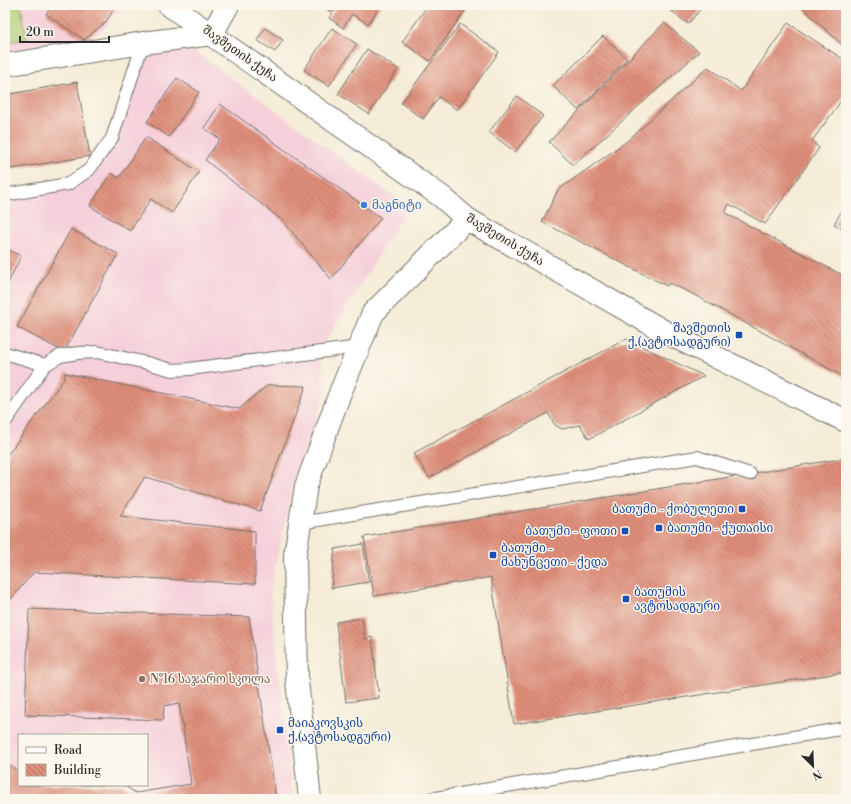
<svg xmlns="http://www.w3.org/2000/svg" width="851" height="804" viewBox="0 0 851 804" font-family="'Libre Bodoni','Noto Serif Georgian',serif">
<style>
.built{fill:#f5cfda;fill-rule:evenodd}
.garden{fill:#b4d076;stroke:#707e50}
.building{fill:url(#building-back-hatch)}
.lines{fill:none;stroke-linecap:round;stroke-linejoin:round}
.service-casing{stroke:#726f67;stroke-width:14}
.minor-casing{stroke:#726f67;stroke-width:24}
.tertiary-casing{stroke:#726f67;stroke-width:24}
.secondary-casing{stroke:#726f67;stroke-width:24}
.service{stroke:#fff;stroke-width:12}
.minor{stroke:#fff;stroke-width:22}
.tertiary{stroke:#fff;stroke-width:22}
.secondary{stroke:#fff;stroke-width:22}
.shop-dot{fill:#3f7fe0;stroke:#fbf7ec;stroke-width:1.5}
.transit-dot{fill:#1a4fb4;stroke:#fbf7ec;stroke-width:1.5}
.education-dot{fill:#8d6e63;stroke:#fbf7ec;stroke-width:1.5}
.labels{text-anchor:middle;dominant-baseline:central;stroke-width:3;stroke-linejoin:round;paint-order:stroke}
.street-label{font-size:12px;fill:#2b2b2b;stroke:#fbf7ec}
.shop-label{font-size:12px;fill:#366cbe;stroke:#fbf7ec;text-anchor:start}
.transit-label{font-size:12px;fill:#164399;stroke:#fbf7ec;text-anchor:start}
.education-label{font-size:12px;fill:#785e54;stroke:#fbf7ec;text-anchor:start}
</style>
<defs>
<pattern id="building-back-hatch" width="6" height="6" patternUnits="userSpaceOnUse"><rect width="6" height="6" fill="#df8e7a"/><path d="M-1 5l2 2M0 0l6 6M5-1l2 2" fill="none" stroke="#b57464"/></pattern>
</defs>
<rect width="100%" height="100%" fill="#fbf7ec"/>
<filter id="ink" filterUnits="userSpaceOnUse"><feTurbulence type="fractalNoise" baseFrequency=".025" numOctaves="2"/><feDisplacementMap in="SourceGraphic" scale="8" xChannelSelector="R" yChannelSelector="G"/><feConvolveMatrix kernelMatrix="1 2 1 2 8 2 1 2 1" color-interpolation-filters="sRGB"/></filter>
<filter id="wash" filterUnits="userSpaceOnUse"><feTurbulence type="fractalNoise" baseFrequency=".012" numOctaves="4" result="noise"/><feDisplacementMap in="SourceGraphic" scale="16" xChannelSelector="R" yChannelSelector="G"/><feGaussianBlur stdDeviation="0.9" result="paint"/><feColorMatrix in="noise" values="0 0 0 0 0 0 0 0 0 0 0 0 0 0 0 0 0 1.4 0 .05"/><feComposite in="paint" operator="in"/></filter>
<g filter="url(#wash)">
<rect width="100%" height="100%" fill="#f5ecd7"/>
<!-- built -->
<g class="built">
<path d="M5,5H126L106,27L84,42L5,52Z"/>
<path d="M182,42L408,207L321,349L325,392L293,485L285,521L270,592L293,799H5V196L68,184L112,138L143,43ZM19,735H147V785H19Z"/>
</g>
<!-- garden -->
<path class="garden" d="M5,5H21L27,39L5,43Z"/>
<g id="blocks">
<!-- building -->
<g class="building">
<path d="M52,5H117L105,23L84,40L46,14Z"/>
<path d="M319,5H335L331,12Z"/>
<path d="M338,5H381L368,24L352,14L343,28L329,18Z"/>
<path d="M428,5H469L430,61L402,42Z"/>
<path d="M664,5H704L688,24Z"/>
<path d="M799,5H846V48Z"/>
<path d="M664,23L699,52L573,165L549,142Z"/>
<path d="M788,23L846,61V94L812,141L819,148L765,224L729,204L725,213L846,277V378L687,291L669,283L667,286L542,222L558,190L626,142L708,67L741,91Z"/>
<path d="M460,24L499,52L457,110L439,97L423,119L401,103Z"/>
<path d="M265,28L283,40L275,52L257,40Z"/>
<path d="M332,28L357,44L329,86L304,70Z"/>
<path d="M603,36L627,59L578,110L553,86Z"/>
<path d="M367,49L398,69L369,114L338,94Z"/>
<path d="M177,78L199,92L169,137L147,122Z"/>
<path d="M77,82L90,156L5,170V95Z"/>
<path d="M517,96L543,116L515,152L489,132Z"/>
<path d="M220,104L381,218L331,279L283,221L205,160L220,139L204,128Z"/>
<path d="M146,137L199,172L172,213L151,199L130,231L90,206L111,173L119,178Z"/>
<path d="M846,204V231L834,224Z"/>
<path d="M71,229L118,254L64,352L17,327Z"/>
<path d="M5,248L21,256L5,289Z"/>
<path d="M626,339L704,376L589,439L580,425L562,429L555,425L548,413L429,478L414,453Z"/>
<path d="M65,373L239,409L268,385L306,386L260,511L145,477L120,516L255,531V584L34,572L5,606V458L64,379Z"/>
<path d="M846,458V672L514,724L491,577L374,596L364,537Z"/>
<path d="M363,544L369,582L331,588L335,549Z"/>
<path d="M29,609L249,617L276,799H5V763L19,771V785H123L136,793L191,784L179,703L164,706L163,720L25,715Z"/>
<path d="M362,618L365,639L372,637L379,698L346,702L336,622Z"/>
</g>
</g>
</g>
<g filter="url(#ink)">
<use href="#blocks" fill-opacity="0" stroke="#726f67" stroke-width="1"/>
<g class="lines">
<!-- service casing -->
<g class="service-casing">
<g id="service">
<path d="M5,195L68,184L89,170L112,138L143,43"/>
<path d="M5,353L45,365"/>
<path d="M5,422L45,365L60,356L78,353L97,352L147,363L172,370L189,369L359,347"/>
<path d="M300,523L697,457L750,474"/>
<path d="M430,799L846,728"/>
</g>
</g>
<!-- minor casing -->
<g class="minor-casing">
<path id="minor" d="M5,65L143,43L212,34L228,5"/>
</g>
<!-- tertiary casing -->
<g class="tertiary-casing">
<path id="tertiary" d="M169,5L442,197L467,219"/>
</g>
<!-- secondary casing -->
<g class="secondary-casing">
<path id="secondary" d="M310,799L297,681L295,555L306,486L340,393L373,313L467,219L667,333L846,421"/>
</g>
<!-- service -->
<use href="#service" class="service"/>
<!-- minor -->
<use href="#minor" class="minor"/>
<!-- tertiary -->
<use href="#tertiary" class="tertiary"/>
<!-- secondary -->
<use href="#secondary" class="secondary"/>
</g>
</g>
<!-- markers -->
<circle class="shop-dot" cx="364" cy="205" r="4"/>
<g class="transit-dot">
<rect x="735" y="331" width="8" height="8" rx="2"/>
<rect x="738" y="505" width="8" height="8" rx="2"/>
<rect x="655" y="524" width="8" height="8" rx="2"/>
<rect x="621" y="527" width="8" height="8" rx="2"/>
<rect x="489" y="551" width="8" height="8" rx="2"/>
<rect x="622" y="595" width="8" height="8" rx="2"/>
<rect x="276" y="726" width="8" height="8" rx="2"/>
</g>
<circle class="education-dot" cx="142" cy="679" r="4"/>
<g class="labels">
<!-- street labels -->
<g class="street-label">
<text transform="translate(240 54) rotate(35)">შავშეთის ქუჩა</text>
<text transform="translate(505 240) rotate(31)">შავშეთის ქუჩა</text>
</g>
<!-- shop labels -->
<g class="shop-label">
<text x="372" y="205">მაგნიტი</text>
</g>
<!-- transit labels -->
<g class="transit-label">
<text x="731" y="328" text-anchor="end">შავშეთის<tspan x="731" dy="14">ქ.(ავტოსადგური)</tspan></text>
<text x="734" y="509" text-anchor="end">ბათუმი - ქობულეთი</text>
<text x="667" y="528">ბათუმი - ქუთაისი</text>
<text x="617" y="531" text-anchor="end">ბათუმი - ფოთი</text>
<text x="501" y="548">ბათუმი -<tspan x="501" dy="14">მახუნცეთი - ქედა</tspan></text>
<text x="634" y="592">ბათუმის<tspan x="634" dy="14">ავტოსადგური</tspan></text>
<text x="288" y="723">მაიაკოვსკის<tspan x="288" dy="14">ქ.(ავტოსადგური)</tspan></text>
</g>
<!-- education labels -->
<g class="education-label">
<text x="150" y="679">№16 საჯარო სკოლა</text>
</g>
</g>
<!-- margin -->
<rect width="851" height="804" fill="none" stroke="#fbf7ec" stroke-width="20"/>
<!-- legend -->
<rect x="18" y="734" width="130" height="52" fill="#fbf7ec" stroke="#a8a59f"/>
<rect x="26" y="747" width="20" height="6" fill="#ffffff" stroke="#a8a59f"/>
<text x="54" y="754" font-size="12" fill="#2b2b2b">Road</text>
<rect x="26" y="764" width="20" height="12" fill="url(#building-back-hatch)" stroke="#a8a59f"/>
<text x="54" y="774" font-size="12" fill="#2b2b2b">Building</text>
<!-- north arrow -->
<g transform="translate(813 766) rotate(156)" stroke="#fbf7ec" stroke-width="3" paint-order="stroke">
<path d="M0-3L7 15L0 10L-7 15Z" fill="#2b2b2b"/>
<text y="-6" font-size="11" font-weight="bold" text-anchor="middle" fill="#2b2b2b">N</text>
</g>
<!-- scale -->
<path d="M20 36v6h89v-6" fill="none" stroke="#2b2b2b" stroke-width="2"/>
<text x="26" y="36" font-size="12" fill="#2b2b2b" stroke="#fbf7ec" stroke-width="3" paint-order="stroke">20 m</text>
</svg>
